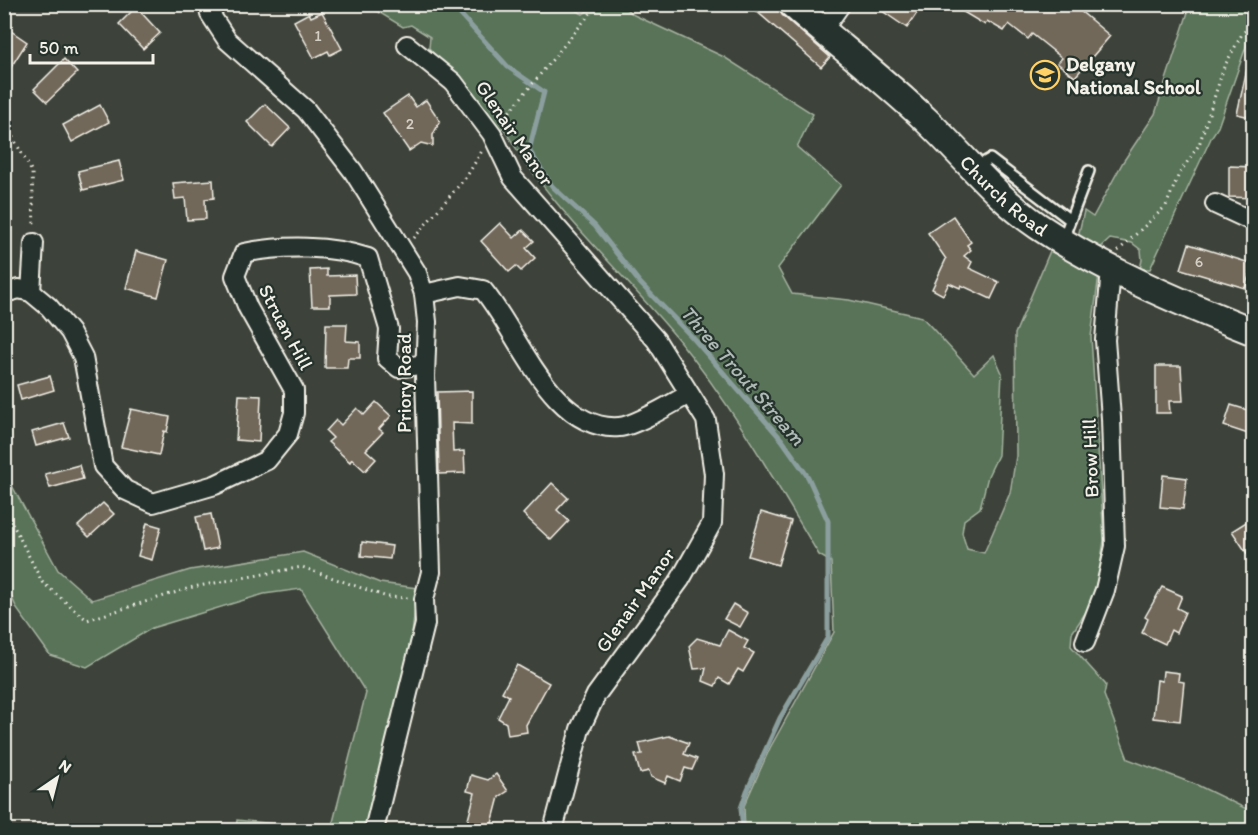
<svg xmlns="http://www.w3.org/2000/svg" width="1258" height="835" viewBox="0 0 1258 835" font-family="Itim,sans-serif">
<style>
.green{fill:#597358;stroke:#a6b2a0;stroke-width:1.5}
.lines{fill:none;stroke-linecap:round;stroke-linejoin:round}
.stream{stroke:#8c9f9f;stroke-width:5}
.building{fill:#72685a;stroke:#f4f1e8;stroke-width:1.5}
.service-casing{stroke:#f4f1e8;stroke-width:14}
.minor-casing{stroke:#f4f1e8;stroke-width:22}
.secondary-casing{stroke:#f4f1e8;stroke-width:30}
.path{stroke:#f4f1e8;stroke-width:3;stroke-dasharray:1.5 4.5;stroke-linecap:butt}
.service{stroke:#26332d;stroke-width:9}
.minor{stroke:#26332d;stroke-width:18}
.secondary{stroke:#26332d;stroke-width:26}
.labels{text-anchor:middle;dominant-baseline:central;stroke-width:4.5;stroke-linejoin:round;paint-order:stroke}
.number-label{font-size:16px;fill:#d4cfc4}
.poi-label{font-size:20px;font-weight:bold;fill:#f4f1e8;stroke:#26332d;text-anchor:start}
.street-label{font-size:20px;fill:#f4f1e8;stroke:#26332d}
.water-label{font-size:21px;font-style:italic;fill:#afbab7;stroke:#26332d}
</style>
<rect width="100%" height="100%" fill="#3d433a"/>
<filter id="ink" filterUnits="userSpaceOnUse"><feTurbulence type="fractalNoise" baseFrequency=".0167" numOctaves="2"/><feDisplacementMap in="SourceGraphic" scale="12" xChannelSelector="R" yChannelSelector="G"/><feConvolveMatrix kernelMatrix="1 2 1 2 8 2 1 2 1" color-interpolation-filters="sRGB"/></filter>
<g filter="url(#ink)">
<!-- green -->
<g class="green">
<path d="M564,4L583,14L596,5H621L634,15L724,57L813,114L797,147L841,185L778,268L792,294L849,300L922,317L974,374L994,355L1002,373L998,455L988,476L980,508L964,520L962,533L967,549L984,553L1010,493L1016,456L1015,334L1050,251L1099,274L1091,337L1104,540L1099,573L1090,606L1072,633L1071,646L1106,685L1104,695L1128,759L1197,785L1251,811L1253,814V830H745L744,806L770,748L834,632L831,562L819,555C775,481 732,405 677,338C619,268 548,206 503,127L497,134L429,48L430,37L411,25L403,27L367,5Z"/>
<path d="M1194,5H1247L1253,17V36L1248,41L1218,127L1212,136L1150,269H1140L1142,260L1141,250L1132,243L1110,239L1099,249L1078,237L1084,211L1093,217L1123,162L1155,114L1188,12Z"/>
<path d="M4,471L58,570L92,600L190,570L303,552L380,583L417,588L412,635L365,830H236L237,820L331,830L366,693L301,589L264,594L152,628L87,667L50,655L17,609L5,582Z"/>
</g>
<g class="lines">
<!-- stream -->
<path class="stream" d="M451,4L508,67L544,92L529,150L552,186L595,226L640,283L693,338L782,440L808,477L828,521V637L780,718L747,791L741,808L743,830"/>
</g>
<!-- building -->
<g class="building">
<path d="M748,4H776L782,15L830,57L821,67Z"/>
<path d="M872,4H923L907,28Z"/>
<path d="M950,4H1072L1110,36L1075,77L1057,63L1062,58L1032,34L1028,39L1009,24L1004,31L987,21L985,25Z"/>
<path d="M136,7L160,33L143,49L119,24Z"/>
<path d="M322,12L342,49L330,55L328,51L314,58L294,21L309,13L311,17Z"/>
<path d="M11,31L27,42L4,78V42Z"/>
<path d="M64,59L77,73L47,102L34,89Z"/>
<path d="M1248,64H1254V118L1237,114Z"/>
<path d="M408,96L416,107L426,100L440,121L433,135V146L421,143L409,151L383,113Z"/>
<path d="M265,104L290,128L272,147L247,122Z"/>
<path d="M100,105L109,122L72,142L63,125Z"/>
<path d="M119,161L124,180L83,190L78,171Z"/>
<path d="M1229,166L1254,167V198L1229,197Z"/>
<path d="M213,180L214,198L205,199L206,219L187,220L185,198L175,199L173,183Z"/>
<path d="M953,216L971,242L967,245L971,250L964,256L972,262L969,268L999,282L991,299L961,285L960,288L949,283L943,295L932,289L946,259L928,233Z"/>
<path d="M500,223L514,238L523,230L534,241L526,248L535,258L521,271L516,266L509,272L481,241Z"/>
<path d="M1189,244L1253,264L1245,288L1181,269Z"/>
<path d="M136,251L168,260L158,297L126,288Z"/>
<path d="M327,269V276L355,275L356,294L330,295V306H312L310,270Z"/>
<path d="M326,324H347L346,341L360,342V358H348L347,368H325Z"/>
<path d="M1156,366H1181L1183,401H1169L1170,413H1156Z"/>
<path d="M50,376L54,390L21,400L17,385Z"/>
<path d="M472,391V424L452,423L453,452L464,451L465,473L439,474L437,392Z"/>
<path d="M239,395L261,396L259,442L236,440Z"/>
<path d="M376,402L391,416L379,429L383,432L366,450L376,459L365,471L352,459L350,462L328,442L333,438L326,431L336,420L341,425L357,408L364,415Z"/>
<path d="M1231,405L1254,412V436L1224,426Z"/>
<path d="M131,409L170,417L167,432L164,431L159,455L121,447Z"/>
<path d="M64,423L69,437L36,446L32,432Z"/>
<path d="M79,465L83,479L50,488L45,474Z"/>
<path d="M1163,475L1187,478L1183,509L1160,507Z"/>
<path d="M552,483L568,498L557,510L569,521L551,540L523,514Z"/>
<path d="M103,503L114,514L89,537L78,526Z"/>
<path d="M761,512L791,521L778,565L748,556Z"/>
<path d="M211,514L218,548L203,551L196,517Z"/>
<path d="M1254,517V564L1232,531Z"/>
<path d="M147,523L161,527L152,560L138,556Z"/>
<path d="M362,542L392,546L390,559L361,556Z"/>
<path d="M1162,587L1182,596L1177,608L1185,612L1176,633L1171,630L1165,644L1142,633L1148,619L1145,617Z"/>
<path d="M733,604L748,613L740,627L724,619Z"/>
<path d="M728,630L748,641L744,648L754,653L743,672L738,669L729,684L719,678L715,686L703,681L706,668L694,669L689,646L697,638L720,645Z"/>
<path d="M517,665L549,683L526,725L527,732L508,735L506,723L498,718L509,696L502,692Z"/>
<path d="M1163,671L1179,673L1178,681L1184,682L1180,721L1153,718L1157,680L1162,681Z"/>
<path d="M669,736L689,743L684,754L697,759L692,770L685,768L680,781L668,776L665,783L651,777L649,771L640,773L635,755L642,754L639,743Z"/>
<path d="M496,774L508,791L499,797L490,831H465L475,793L467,791L471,775L488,780Z"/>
</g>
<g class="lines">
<!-- service casing -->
<g class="service-casing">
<g id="service">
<path d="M976,167L990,159L1070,220"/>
<path d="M1063,239L1089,171"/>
</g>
</g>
<!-- minor casing -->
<g class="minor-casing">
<g id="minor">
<path d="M208,4L210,14L227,40L306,110L353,171L417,273L424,294L427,322L425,376L431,572L424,599L425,624L374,830"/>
<path d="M822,31L841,4"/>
<path d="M407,45L453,82L492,134L513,178L656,340L706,420L714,474L712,523L680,580L596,695L580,729L553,830"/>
<path d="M1215,204L1254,222"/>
<path d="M31,292L34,243"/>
<path d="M4,293L19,289L31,292L49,307L70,332L83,357L103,466L125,490L153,503L215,485L267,460L288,434L294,413V390L248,308L235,276L244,253C282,245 331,245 368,258L389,329L387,358L399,368L425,364"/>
<path d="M424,294L460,286L483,290C519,333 552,432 619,427C635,426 673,403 689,394"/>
<path d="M1085,642L1105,590L1115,546L1111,418L1105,340L1111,269"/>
</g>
</g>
<!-- secondary casing -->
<g class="secondary-casing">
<g id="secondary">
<path id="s1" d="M792,4C836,43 883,79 926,120C963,155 995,197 1038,226C1105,271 1179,302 1254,332"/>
</g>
</g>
<!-- path -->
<g class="path">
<path d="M4,121L32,172L34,226"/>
<path d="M502,121L593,10L602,4"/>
<path d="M414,238L467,176L482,151"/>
<path d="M1118,251L1166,206L1179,174L1199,145L1224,67L1242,34L1254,22"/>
<path d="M4,507L42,582L87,620L193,587L302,567L387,597L408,598"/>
</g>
<!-- service -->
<use href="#service" class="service"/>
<!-- minor -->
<use href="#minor" class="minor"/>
<!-- secondary -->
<use href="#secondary" class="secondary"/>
</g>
</g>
<!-- icons -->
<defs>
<g id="school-ring" transform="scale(1.5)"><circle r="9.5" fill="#26332d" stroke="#ffd166" stroke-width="1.5"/><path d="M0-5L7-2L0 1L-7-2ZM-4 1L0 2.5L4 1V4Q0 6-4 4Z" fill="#ffd166"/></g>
</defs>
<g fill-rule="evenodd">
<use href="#school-ring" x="1045" y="75"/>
</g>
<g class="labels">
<!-- number labels -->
<g class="number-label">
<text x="318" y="35">1</text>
<text x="410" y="123">2</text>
<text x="1199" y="261">6</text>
</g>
<!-- poi labels -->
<g class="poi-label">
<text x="1066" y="64">Delgany<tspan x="1066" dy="23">National School</tspan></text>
</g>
<!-- street labels -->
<g class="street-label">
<text transform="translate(515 133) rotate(56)">Glenair Manor</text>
<text stroke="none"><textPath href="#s1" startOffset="286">Church Road</textPath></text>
<text transform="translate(286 327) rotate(62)">Struan Hill</text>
<text transform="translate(404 383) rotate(-90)">Priory Road</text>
<text transform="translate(1090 458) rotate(-92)">Brow Hill</text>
<text transform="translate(635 600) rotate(-55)">Glenair Manor</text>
</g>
<!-- water labels -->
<g class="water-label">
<text transform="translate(743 375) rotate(49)">Three Trout Stream</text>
</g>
</g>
<!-- margin -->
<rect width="1258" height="835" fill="none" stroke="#26332d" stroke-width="24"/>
<rect x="12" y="12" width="1234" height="811" fill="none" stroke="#f4f1e8" stroke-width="2" filter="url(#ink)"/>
<!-- north arrow -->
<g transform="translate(57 778) rotate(35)" stroke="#26332d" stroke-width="4.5" paint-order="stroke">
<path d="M0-4.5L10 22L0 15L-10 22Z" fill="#f4f1e8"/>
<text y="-9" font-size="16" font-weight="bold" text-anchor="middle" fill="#f4f1e8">N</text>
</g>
<!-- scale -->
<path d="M30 54v9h123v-9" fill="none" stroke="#f4f1e8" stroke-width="3"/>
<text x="39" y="54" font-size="18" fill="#f4f1e8" stroke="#26332d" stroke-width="4.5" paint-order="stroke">50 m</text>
</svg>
